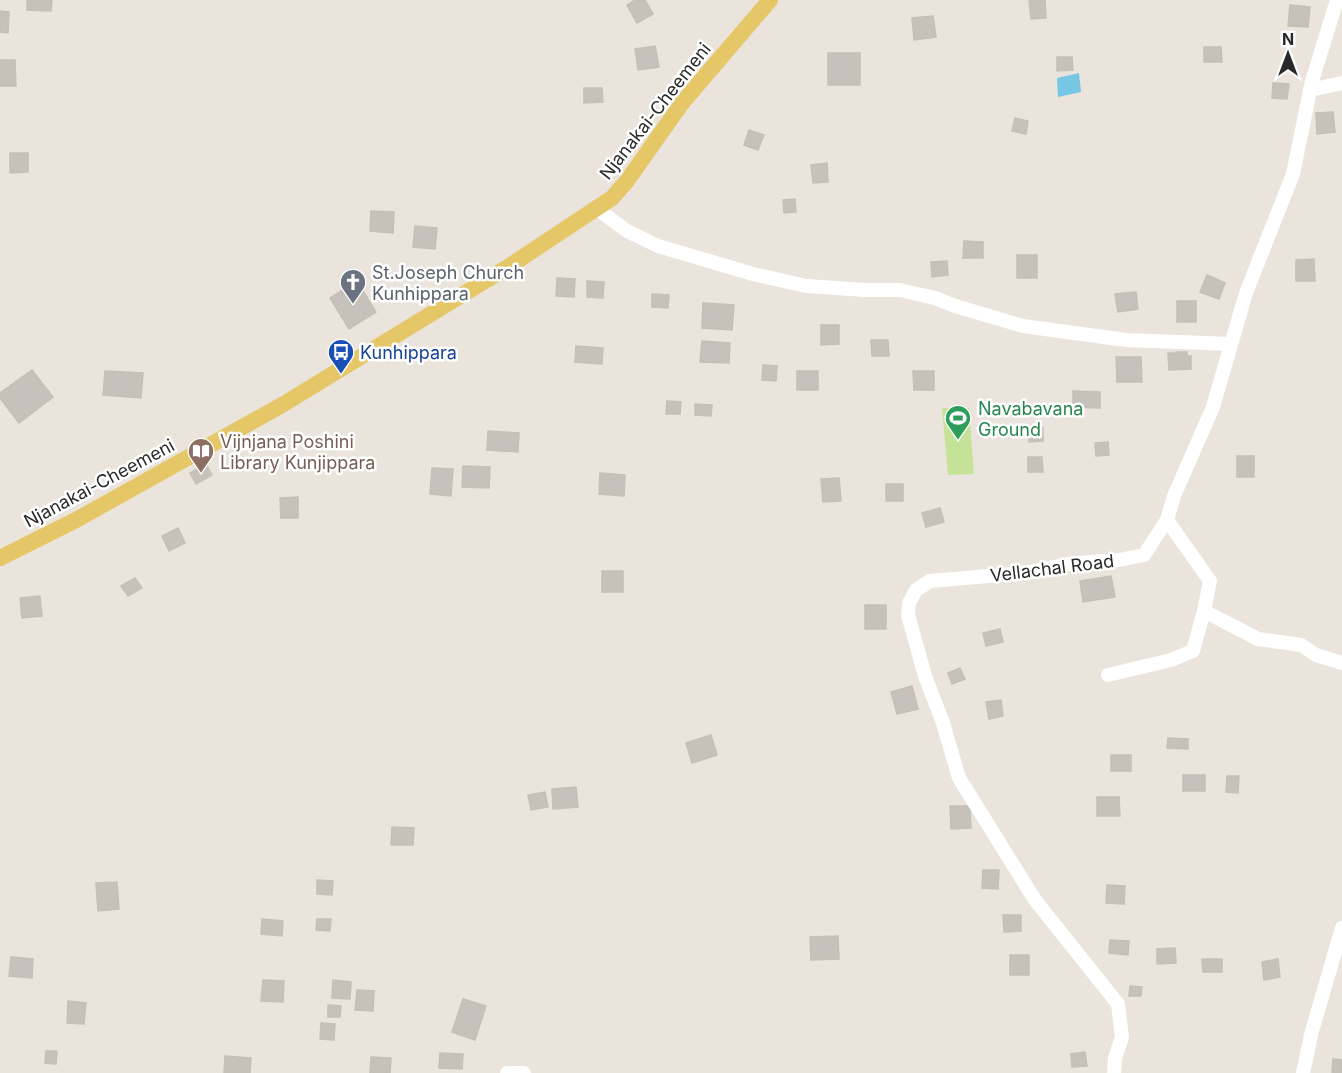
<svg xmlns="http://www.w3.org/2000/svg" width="1342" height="1073" viewBox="0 0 1342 1073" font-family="Inter,sans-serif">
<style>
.pitch{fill:#c4e399}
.water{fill:#77c7e4}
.building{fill:#c6c2bb;stroke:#c5c0b6;stroke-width:1.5}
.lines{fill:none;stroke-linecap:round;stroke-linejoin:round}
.minor{stroke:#fff;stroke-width:14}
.major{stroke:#e5c767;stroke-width:16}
.labels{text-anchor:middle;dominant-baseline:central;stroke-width:5;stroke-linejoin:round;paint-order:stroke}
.street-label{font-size:18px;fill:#292929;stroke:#fff}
.worship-label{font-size:18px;fill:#5b616d;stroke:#fff;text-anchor:start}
.transit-label{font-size:18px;fill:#164399;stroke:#fff;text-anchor:start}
.leisure-label{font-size:18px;fill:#27864d;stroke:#fff;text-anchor:start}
.education-label{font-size:18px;fill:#785e54;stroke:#fff;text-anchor:start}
</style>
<rect width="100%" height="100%" fill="#eae4dc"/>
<!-- pitch -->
<path class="pitch" d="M942,408H969L974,474L948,475Z"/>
<!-- water -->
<path class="water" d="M1079,73L1081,92L1058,97L1057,78Z"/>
<!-- building -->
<g class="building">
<path d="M27,0H52L51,11L27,10Z"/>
<path d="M635,0H645L653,14L637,23L627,5Z"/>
<path d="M1029,0H1045L1046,18L1031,19Z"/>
<path d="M1290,5L1310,7L1308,27L1288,26Z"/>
<path d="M0,11L9,12L8,33L0,32Z"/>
<path d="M933,16L936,37L914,40L912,18Z"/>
<path d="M655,46L659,67L638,70L635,49Z"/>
<path d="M1204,47H1221L1222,62H1204Z"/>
<rect x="828" y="53" width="32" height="32"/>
<path d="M1057,57H1072L1073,70L1057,71Z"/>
<path d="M0,60H15L16,86H0Z"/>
<path d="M1273,83L1289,84L1287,99L1272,98Z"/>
<path d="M584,88H602L603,102L584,103Z"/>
<path d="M1333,112L1335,132L1317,134L1316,113Z"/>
<path d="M1015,118L1028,121L1026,134L1012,131Z"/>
<path d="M749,130L764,135L758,150L744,145Z"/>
<path d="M10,153H28V172L10,173Z"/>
<path d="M827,163L828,182L813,183L811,165Z"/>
<path d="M795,199L796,212L784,213L783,200Z"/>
<path d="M371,211L394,212L393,233L370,231Z"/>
<path d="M415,226L437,228L435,249L413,247Z"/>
<path d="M964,241L983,242V258H963Z"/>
<rect x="1017" y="255" width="20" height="23"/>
<path d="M1314,259L1315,281H1296V260Z"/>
<path d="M947,261L948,275L932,277L931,262Z"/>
<path d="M1207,275L1225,283L1219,299L1200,292Z"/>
<path d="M557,278L575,279L574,297L556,296Z"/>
<path d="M357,281L376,312L349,329L330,298Z"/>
<path d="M587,281L604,282L603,298L587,297Z"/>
<path d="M1136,292L1138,309L1118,312L1115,294Z"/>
<path d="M652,294L669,295L668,308L652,307Z"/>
<rect x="1177" y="301" width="19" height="21"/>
<path d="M703,303L734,305L732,330L702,328Z"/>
<path d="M821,325H839V344L821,345Z"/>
<path d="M871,340H888L889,356H872Z"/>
<path d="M702,341L730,343L729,363L700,362Z"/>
<path d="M576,346L603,348L602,364L575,362Z"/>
<path d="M1176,352H1187V356H1191V369L1169,370L1168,353H1175L1176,356Z"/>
<path d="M1116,357H1141L1142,382H1117Z"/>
<path d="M763,365L777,366L776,381L762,380Z"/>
<path d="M32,370L53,397L19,423L0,398V393Z"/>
<path d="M105,371L143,373L141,398L103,395Z"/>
<rect x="797" y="371" width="21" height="19"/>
<path d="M913,371H934V390H914Z"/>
<path d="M1073,391L1100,392V408L1073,407Z"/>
<path d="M667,401L681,402L680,414H666Z"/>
<path d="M695,404L712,405L711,416L695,415Z"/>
<path d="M1043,427V441L1029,442V428Z"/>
<path d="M488,431L519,433L518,452L487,450Z"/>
<path d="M1108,442L1109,455L1096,456L1095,443Z"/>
<rect x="1237" y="456" width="17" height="21"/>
<path d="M1028,457H1042L1043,472H1028Z"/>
<path d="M206,464L212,475L196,484L190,473Z"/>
<path d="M463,466L490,467L489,488L462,487Z"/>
<path d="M432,468L453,469L451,496L430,494Z"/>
<path d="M600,473L625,475L624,496L599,494Z"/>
<path d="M839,478L841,501L823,502L821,479Z"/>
<rect x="886" y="484" width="17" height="17"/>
<path d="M298,497V518H281L280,498Z"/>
<path d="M940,508L944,522L926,527L922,513Z"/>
<path d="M178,528L185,543L169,551L162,536Z"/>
<rect x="602" y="571" width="21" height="21"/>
<path d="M1111,576L1115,597L1083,602L1080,581Z"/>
<path d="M135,578L142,588L128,596L121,586Z"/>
<path d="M40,596L42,616L22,618L20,598Z"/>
<rect x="865" y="605" width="21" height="24"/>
<path d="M1000,629L1003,642L986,646L983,633Z"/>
<path d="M960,668L965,679L952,684L948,673Z"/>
<path d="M912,686L918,709L897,714L891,692Z"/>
<path d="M1001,700L1003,716L989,719L986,702Z"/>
<path d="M711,735L717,755L692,763L686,743Z"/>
<path d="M1168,738L1188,739V749L1167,748Z"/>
<rect x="1111" y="755" width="20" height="16"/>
<rect x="1183" y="775" width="22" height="16"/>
<path d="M1227,776H1239L1238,793L1226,792Z"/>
<path d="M576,787L578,807L553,809L552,789Z"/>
<path d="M545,792L548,807L531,810L528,795Z"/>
<path d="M1097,797H1119L1120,816H1097Z"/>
<path d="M950,806H970L971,828L951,829Z"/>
<path d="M392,827L414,828L413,845H391Z"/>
<path d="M983,870H999L998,889L982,888Z"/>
<path d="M317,880L333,881L332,895L317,894Z"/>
<path d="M117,882L119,909L98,911L96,883Z"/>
<path d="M1107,885L1125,886L1124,904L1106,903Z"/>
<path d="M1003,915H1021V931L1004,932Z"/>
<path d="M262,919L283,921L282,936L261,934Z"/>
<path d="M317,919H331L330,931L316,930Z"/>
<path d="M838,936L839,959L811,960L810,937Z"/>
<path d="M1110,940L1129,941L1128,955L1109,953Z"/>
<path d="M1175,948L1176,963L1157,964V949Z"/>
<rect x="1010" y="955" width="19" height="20"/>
<path d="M11,957L33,959L32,978L9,976Z"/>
<path d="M1202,959H1222V972H1203Z"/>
<path d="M1278,959L1280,977L1264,980L1262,962Z"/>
<path d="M263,980L284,981L283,1002L261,1001Z"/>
<path d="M333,980L351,982L350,999L332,998Z"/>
<path d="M1130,986L1142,987L1141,996H1129Z"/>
<path d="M357,990L374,991L373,1011L355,1010Z"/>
<path d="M463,999L486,1006L475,1040L452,1032Z"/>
<path d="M68,1001L86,1003L84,1024L67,1023Z"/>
<path d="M328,1005L341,1006L340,1017H328Z"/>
<path d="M321,1023L335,1024L334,1040L320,1039Z"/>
<path d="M46,1051H57L56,1064L45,1063Z"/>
<path d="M1085,1052L1087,1066L1072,1067L1071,1054Z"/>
<path d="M440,1053L463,1054L462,1069L439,1068Z"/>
<path d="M225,1056L251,1058L250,1073H224Z"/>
<path d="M371,1057L391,1058L390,1073H370Z"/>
<path d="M1333,1059L1342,1060V1073H1332Z"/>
</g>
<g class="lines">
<!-- minor -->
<g class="minor">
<path d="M1310,90L1342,83"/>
<path d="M596,208L627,231L658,246L753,274L806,286L866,290H900L935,298L955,306L1023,326L1126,340L1231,344"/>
<path d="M1167,520L1210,581L1204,611L1258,639L1301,645L1316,655L1342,663"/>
<path d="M1108,675L1171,660L1193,651L1204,611"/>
<path d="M507,1073H524"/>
<path d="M1114,1073L1115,1058L1122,1037L1118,1004L1035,900L959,778L943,723L925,676L908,615L909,603L916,590L930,581L1025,573L1068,564L1119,560L1144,555L1167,520L1174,496L1213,407L1246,293L1293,174L1312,81L1337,0"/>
<path d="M1303,1073L1312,1031L1342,928"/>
</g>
<!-- major -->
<path class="major" d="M0,558L76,520L282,405L511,265L612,198L627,181L682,103L770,0"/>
</g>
<!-- icons -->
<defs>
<g id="church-pin" transform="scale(1.35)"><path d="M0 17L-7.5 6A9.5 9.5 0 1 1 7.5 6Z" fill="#6b7280" stroke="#fff"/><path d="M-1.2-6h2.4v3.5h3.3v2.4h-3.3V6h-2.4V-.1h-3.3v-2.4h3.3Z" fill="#fff"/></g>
<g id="bus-pin" transform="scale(1.35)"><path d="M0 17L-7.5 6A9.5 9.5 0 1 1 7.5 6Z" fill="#1a4fb4" stroke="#fff"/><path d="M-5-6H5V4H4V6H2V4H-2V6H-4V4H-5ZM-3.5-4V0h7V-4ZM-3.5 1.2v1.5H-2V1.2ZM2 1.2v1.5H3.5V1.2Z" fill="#fff"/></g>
<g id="stadium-pin" transform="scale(1.35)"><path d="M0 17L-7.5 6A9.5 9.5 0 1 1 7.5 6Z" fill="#2e9e5b" stroke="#fff"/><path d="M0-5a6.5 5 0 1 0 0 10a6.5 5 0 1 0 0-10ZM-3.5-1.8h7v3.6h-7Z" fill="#fff"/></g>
<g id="library-pin" transform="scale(1.35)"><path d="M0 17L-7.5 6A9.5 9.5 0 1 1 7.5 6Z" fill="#8d6e63" stroke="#fff"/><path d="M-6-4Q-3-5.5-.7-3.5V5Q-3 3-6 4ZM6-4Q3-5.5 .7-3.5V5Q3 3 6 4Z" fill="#fff"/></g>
</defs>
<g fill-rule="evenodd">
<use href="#church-pin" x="353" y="282"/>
<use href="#bus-pin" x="341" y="352"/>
<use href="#stadium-pin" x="958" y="418"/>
<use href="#library-pin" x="201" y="451"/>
</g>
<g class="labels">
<!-- street labels -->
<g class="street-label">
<text transform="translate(655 111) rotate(-52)">Njanakai-Cheemeni</text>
<text transform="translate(99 483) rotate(-28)">Njanakai-Cheemeni</text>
<text transform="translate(1052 568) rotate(-7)">Vellachal Road</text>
</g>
<!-- worship labels -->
<g class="worship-label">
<text x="372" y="272">St.Joseph Church<tspan x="372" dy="21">Kunhippara</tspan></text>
</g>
<!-- transit labels -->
<g class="transit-label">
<text x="360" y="352">Kunhippara</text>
</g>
<!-- leisure labels -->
<g class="leisure-label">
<text x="978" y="408">Navabavana<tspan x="978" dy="21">Ground</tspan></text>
</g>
<!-- education labels -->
<g class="education-label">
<text x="220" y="441">Vijnjana Poshini<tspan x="220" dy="21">Library Kunjippara</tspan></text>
</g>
</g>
<!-- north arrow -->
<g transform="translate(1288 54)" stroke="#ffffff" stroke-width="4.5" paint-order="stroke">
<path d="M0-4.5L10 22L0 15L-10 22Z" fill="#292929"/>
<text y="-9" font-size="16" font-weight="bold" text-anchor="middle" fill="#292929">N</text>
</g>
</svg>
